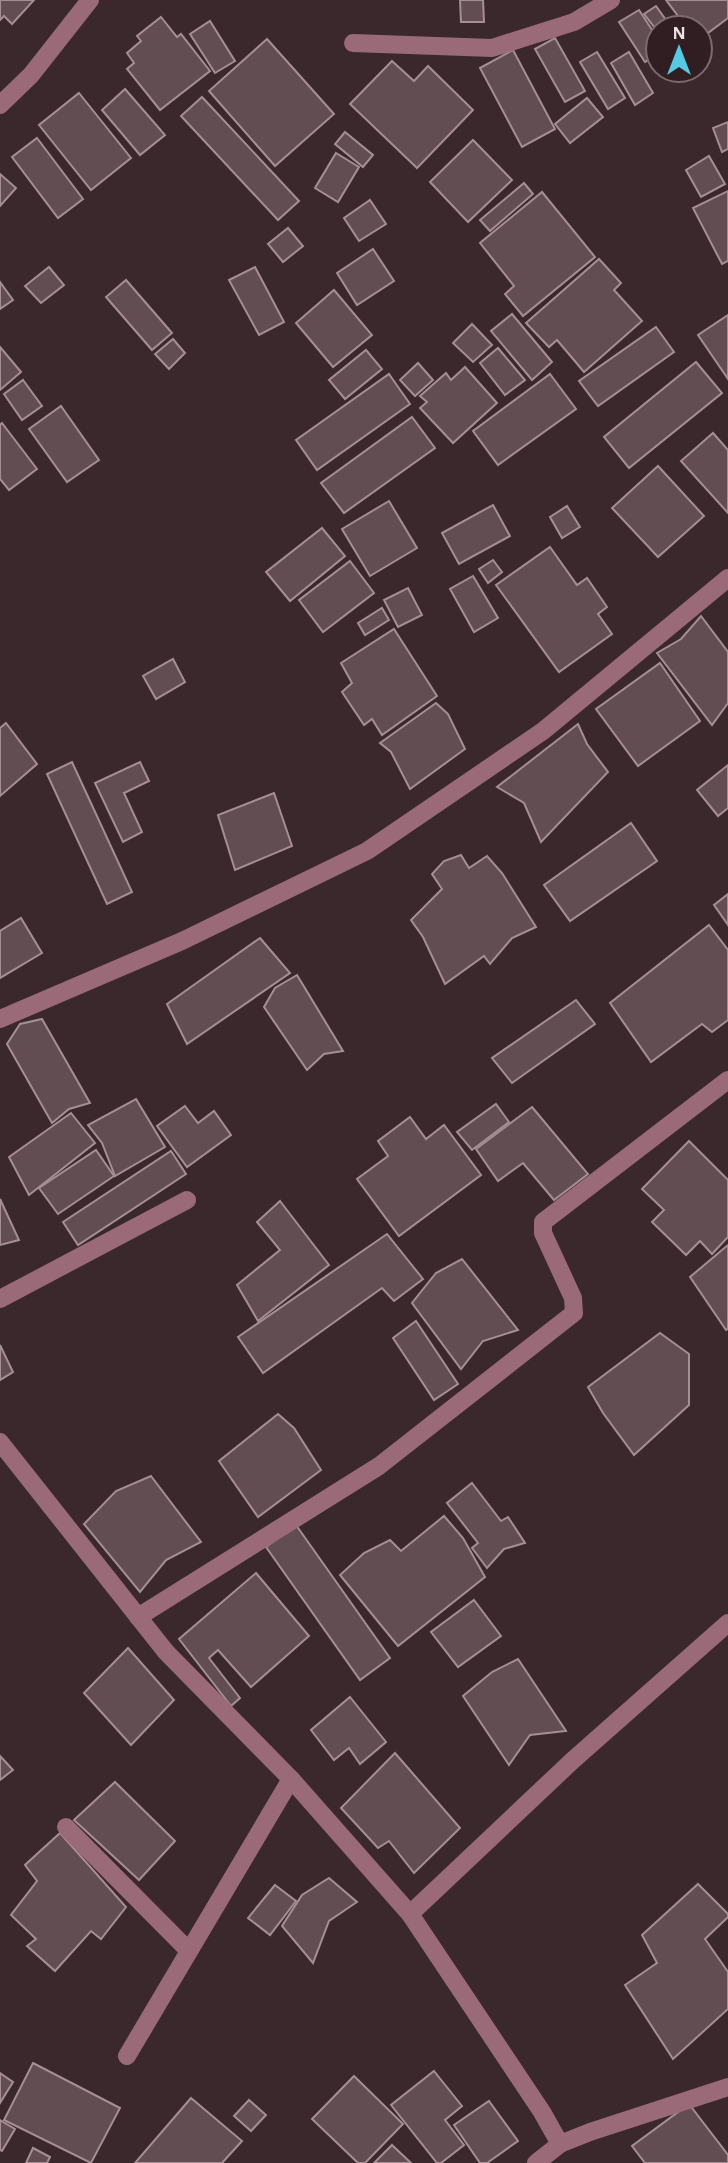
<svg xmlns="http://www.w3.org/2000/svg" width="728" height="2163" viewBox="0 0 728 2163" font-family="'Alegreya Sans',sans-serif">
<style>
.building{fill:#624d53;stroke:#a68e95;stroke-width:2}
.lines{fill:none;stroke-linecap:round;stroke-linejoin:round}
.minor{stroke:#9a6a78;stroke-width:18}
</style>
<rect width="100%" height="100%" fill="#3a282d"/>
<!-- building -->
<g class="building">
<path d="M0,0H34L12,24L4,16L0,20Z"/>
<path d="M460,0H483L484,22H461Z"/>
<path d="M666,0H728V18L700,39V28H687Z"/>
<path d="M656,6L666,20L655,28L644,14Z"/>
<path d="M639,10L658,39V55L645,62L619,22Z"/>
<path d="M161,17L177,37L181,34L210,71L160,110L127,69L134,63L127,53L141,41L137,36Z"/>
<path d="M210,21L235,61L215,73L190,34Z"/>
<path d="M555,38L585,91L565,102L535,49Z"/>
<path d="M267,39L334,114L275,166L209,91Z"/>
<path d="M513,50L555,129L522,147L480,68Z"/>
<path d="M597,52L625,98L608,109L580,62Z"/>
<path d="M629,52L653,93L635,105L611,63Z"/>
<path d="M392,61L414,81L428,66L473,110L417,168L350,104Z"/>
<path d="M125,89L165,135L140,155L102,110Z"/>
<path d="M79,93L131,158L91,190L39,125Z"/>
<path d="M202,97L299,201L278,220L181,116Z"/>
<path d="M587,98L603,117L570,143L555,124Z"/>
<path d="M728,122V149L722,152L713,128Z"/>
<path d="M345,132L373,155L363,167L335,144Z"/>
<path d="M37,138L83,199L58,218L12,157Z"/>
<path d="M473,140L512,180L468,222L430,182Z"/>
<path d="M336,153L359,167L338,202L315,188Z"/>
<path d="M709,156L725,184L701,197L686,170Z"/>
<path d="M0,174L16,188L0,206Z"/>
<path d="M524,183L533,194L490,231L480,220Z"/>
<path d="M728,191V261L722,264L693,208Z"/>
<path d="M542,192L595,257L523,316L505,294L514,286L480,243Z"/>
<path d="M370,200L386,224L359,241L344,218Z"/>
<path d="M288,228L303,246L283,262L268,244Z"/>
<path d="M373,249L394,281L357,305L337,273Z"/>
<path d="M599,259L621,283L614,290L642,321L584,372L557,340L549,347L526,323Z"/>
<path d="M49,267L64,285L41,303L25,286Z"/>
<path d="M255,267L284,322L259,335L229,280Z"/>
<path d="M126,280L172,333L152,350L106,297Z"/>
<path d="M0,282L13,300L0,309Z"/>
<path d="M334,290L372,335L333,367L296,323Z"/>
<path d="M512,314L552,362L532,380L491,331Z"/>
<path d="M728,315V379L698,335Z"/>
<path d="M472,324L492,345L473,362L453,343Z"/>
<path d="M656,327L674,352L598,406L579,381Z"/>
<path d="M173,339L185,353L169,369L155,354Z"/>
<path d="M0,347L21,372L0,390Z"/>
<path d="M498,348L525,380L505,395L480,363Z"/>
<path d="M366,350L382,369L345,399L329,380Z"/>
<path d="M696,362L722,393L629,468L604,437Z"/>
<path d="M418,363L433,380L415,396L400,380Z"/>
<path d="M465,367L497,403L453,443L420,408L427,402L420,396L446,373L451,380Z"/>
<path d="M389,374L410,404L317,470L296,440Z"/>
<path d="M550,374L576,409L498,465L473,431Z"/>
<path d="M23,380L42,406L22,420L4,394Z"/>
<path d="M61,406L99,460L67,482L29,429Z"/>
<path d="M412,417L435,448L344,513L321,483Z"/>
<path d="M2,423L37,469L9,490L0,479V425Z"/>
<path d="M713,433L728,450V513L681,461Z"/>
<path d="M658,466L704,516L658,557L612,508Z"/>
<path d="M389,501L417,548L370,576L342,529Z"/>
<path d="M493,505L510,536L459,564L442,533Z"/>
<path d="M567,506L580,527L562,538L550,517Z"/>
<path d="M322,528L345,556L290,601L266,572Z"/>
<path d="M550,547L577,585L587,578L607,607L598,614L612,634L559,672L496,585Z"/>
<path d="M493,560L502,572L488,583L479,569Z"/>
<path d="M350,561L374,593L323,632L299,600Z"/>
<path d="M473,576L498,618L474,632L450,589Z"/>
<path d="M408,588L422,615L398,627L384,600Z"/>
<path d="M382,608L389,620L365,635L358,623Z"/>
<path d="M701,616L728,652V703L712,725L657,653L681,639Z"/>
<path d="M394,629L437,696L382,735L372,719L364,725L342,692L352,683L341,663Z"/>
<path d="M173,659L185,682L156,699L143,676Z"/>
<path d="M660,663L700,721L638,766L596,709Z"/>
<path d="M436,703L448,714L465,749L410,789L391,752L380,743Z"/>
<path d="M6,723L37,764L0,796V728Z"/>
<path d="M578,724L587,744L608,772L541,842L524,803L497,787Z"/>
<path d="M72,762L132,892L107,904L47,774Z"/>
<path d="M140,762L149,781L124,793L142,832L123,842L95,783Z"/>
<path d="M728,765V808L718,816L697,790Z"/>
<path d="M274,793L292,846L235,870L218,815Z"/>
<path d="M631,823L657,861L570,921L544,885Z"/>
<path d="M461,855L469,868L487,856L502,873L536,927L512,938L490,964L484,956L445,984L423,937L411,920L442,889L432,874L444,861Z"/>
<path d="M728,894V925L714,905Z"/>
<path d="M21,918L42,953L0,978V931Z"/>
<path d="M709,925L728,950V1020L712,1032L702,1024L651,1062L610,1003Z"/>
<path d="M260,938L290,973L187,1044L167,1004Z"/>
<path d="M297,975L343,1051L324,1054L307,1070L264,1007L275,988Z"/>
<path d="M576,1000L595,1024L512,1083L492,1058Z"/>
<path d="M42,1019L90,1103L69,1109L52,1123L7,1044L20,1024Z"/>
<path d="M136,1099L165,1147L115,1176L102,1143L88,1125Z"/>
<path d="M496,1104L509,1122L472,1150L457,1132Z"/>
<path d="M185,1106L198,1123L214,1111L231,1135L187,1167L157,1126Z"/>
<path d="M532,1107L588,1174L554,1200L523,1163L498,1181L476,1149Z"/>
<path d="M71,1113L95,1143L29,1195L9,1157Z"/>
<path d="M410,1117L426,1139L444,1125L481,1175L399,1236L357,1179L388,1156L378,1141Z"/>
<path d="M689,1141L728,1180V1237L712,1254L700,1241L686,1255L652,1222L664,1210L642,1189Z"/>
<path d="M96,1150L114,1176L58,1214L39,1188Z"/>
<path d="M171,1151L186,1174L78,1245L63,1222Z"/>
<path d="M0,1199L19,1240L0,1245Z"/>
<path d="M280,1201L329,1265L258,1321L237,1285L280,1250L257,1222Z"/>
<path d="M387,1234L423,1279L394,1301L382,1288L263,1373L238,1337Z"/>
<path d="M728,1245V1329L726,1330L690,1277Z"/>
<path d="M462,1259L518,1330L483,1341L461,1369L412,1303L436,1273Z"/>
<path d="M416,1321L458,1384L434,1400L393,1338Z"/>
<path d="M660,1333L689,1354V1405L634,1455L603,1413L588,1387Z"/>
<path d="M0,1345L13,1372L0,1380Z"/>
<path d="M278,1414L294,1428L321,1470L258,1517L219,1461Z"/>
<path d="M151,1476L201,1542L166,1560L140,1592L84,1524L116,1491Z"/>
<path d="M472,1483L501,1521L508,1517L525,1543L504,1549L487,1568L472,1548L478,1543L447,1503Z"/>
<path d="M444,1516L463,1538L485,1577L398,1646L340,1575L364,1553L390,1540L401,1551Z"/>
<path d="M296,1525L390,1658L360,1680L266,1547Z"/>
<path d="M256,1573L309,1636L251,1687L218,1650L209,1658L240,1698L231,1706L179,1639Z"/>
<path d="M474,1600L501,1636L458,1667L431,1632Z"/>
<path d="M128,1648L174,1700L131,1745L84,1693Z"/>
<path d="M518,1659L566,1731L530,1735L509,1765L463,1696L492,1672Z"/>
<path d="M350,1697L386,1742L360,1764L349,1748L334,1760L311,1730Z"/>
<path d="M395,1753L460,1828L414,1873L389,1841L378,1848L341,1808Z"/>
<path d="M0,1756L13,1770L0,1780Z"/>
<path d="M115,1782L175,1841L139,1880L74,1820Z"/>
<path d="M60,1833L126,1907L101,1939L91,1931L55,1971L27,1946L36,1939L11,1915L37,1881L25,1865Z"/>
<path d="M329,1878L357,1902L329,1921L313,1963L282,1926L302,1895Z"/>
<path d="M698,1884L728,1914V1917L705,1939L728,1972V2009L673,2059L625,1985L657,1963L642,1935Z"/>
<path d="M275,1885L296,1901L270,1935L248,1918Z"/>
<path d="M33,2063L120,2108L91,2163L4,2120Z"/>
<path d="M434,2071L462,2106L445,2120L464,2145L441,2163H437L391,2105Z"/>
<path d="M0,2073L13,2082L0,2103Z"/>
<path d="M354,2076L403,2124L365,2163H358L312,2119Z"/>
<path d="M191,2098L242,2141L222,2163H135Z"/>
<path d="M249,2100L266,2115L251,2131L234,2116Z"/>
<path d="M489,2101L518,2141L487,2163H480L454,2125Z"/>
<path d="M689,2104L728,2155V2163H645L632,2146Z"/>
<path d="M0,2120L15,2129L2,2151L0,2150Z"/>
<path d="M392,2145L411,2163H374Z"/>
<path d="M33,2148L50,2157L47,2163H26Z"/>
</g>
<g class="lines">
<!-- minor -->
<g class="minor">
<path d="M353,43L492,48L574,22L611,0"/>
<path d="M0,105L31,75L90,0"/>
<path d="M0,1019L182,941L367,851L543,731L728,578"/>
<path d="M0,1299L187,1200"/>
<path d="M0,1442L166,1652L291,1779L410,1914L542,2112L560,2144L590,2132L728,2087"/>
<path d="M138,1617L379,1466L574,1313L573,1298L543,1233V1222L728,1080"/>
<path d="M66,1827L189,1951"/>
<path d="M410,1914L572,1761L728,1623"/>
<path d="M127,2056L291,1779"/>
<path d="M536,2163L560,2144"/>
</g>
</g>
<!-- north arrow -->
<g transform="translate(679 49)"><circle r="33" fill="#301e23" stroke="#7c6c70" stroke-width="2"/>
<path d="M0-5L12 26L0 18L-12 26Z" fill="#57c9e2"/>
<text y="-10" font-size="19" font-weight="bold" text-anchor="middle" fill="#eee1e4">N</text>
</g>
</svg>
